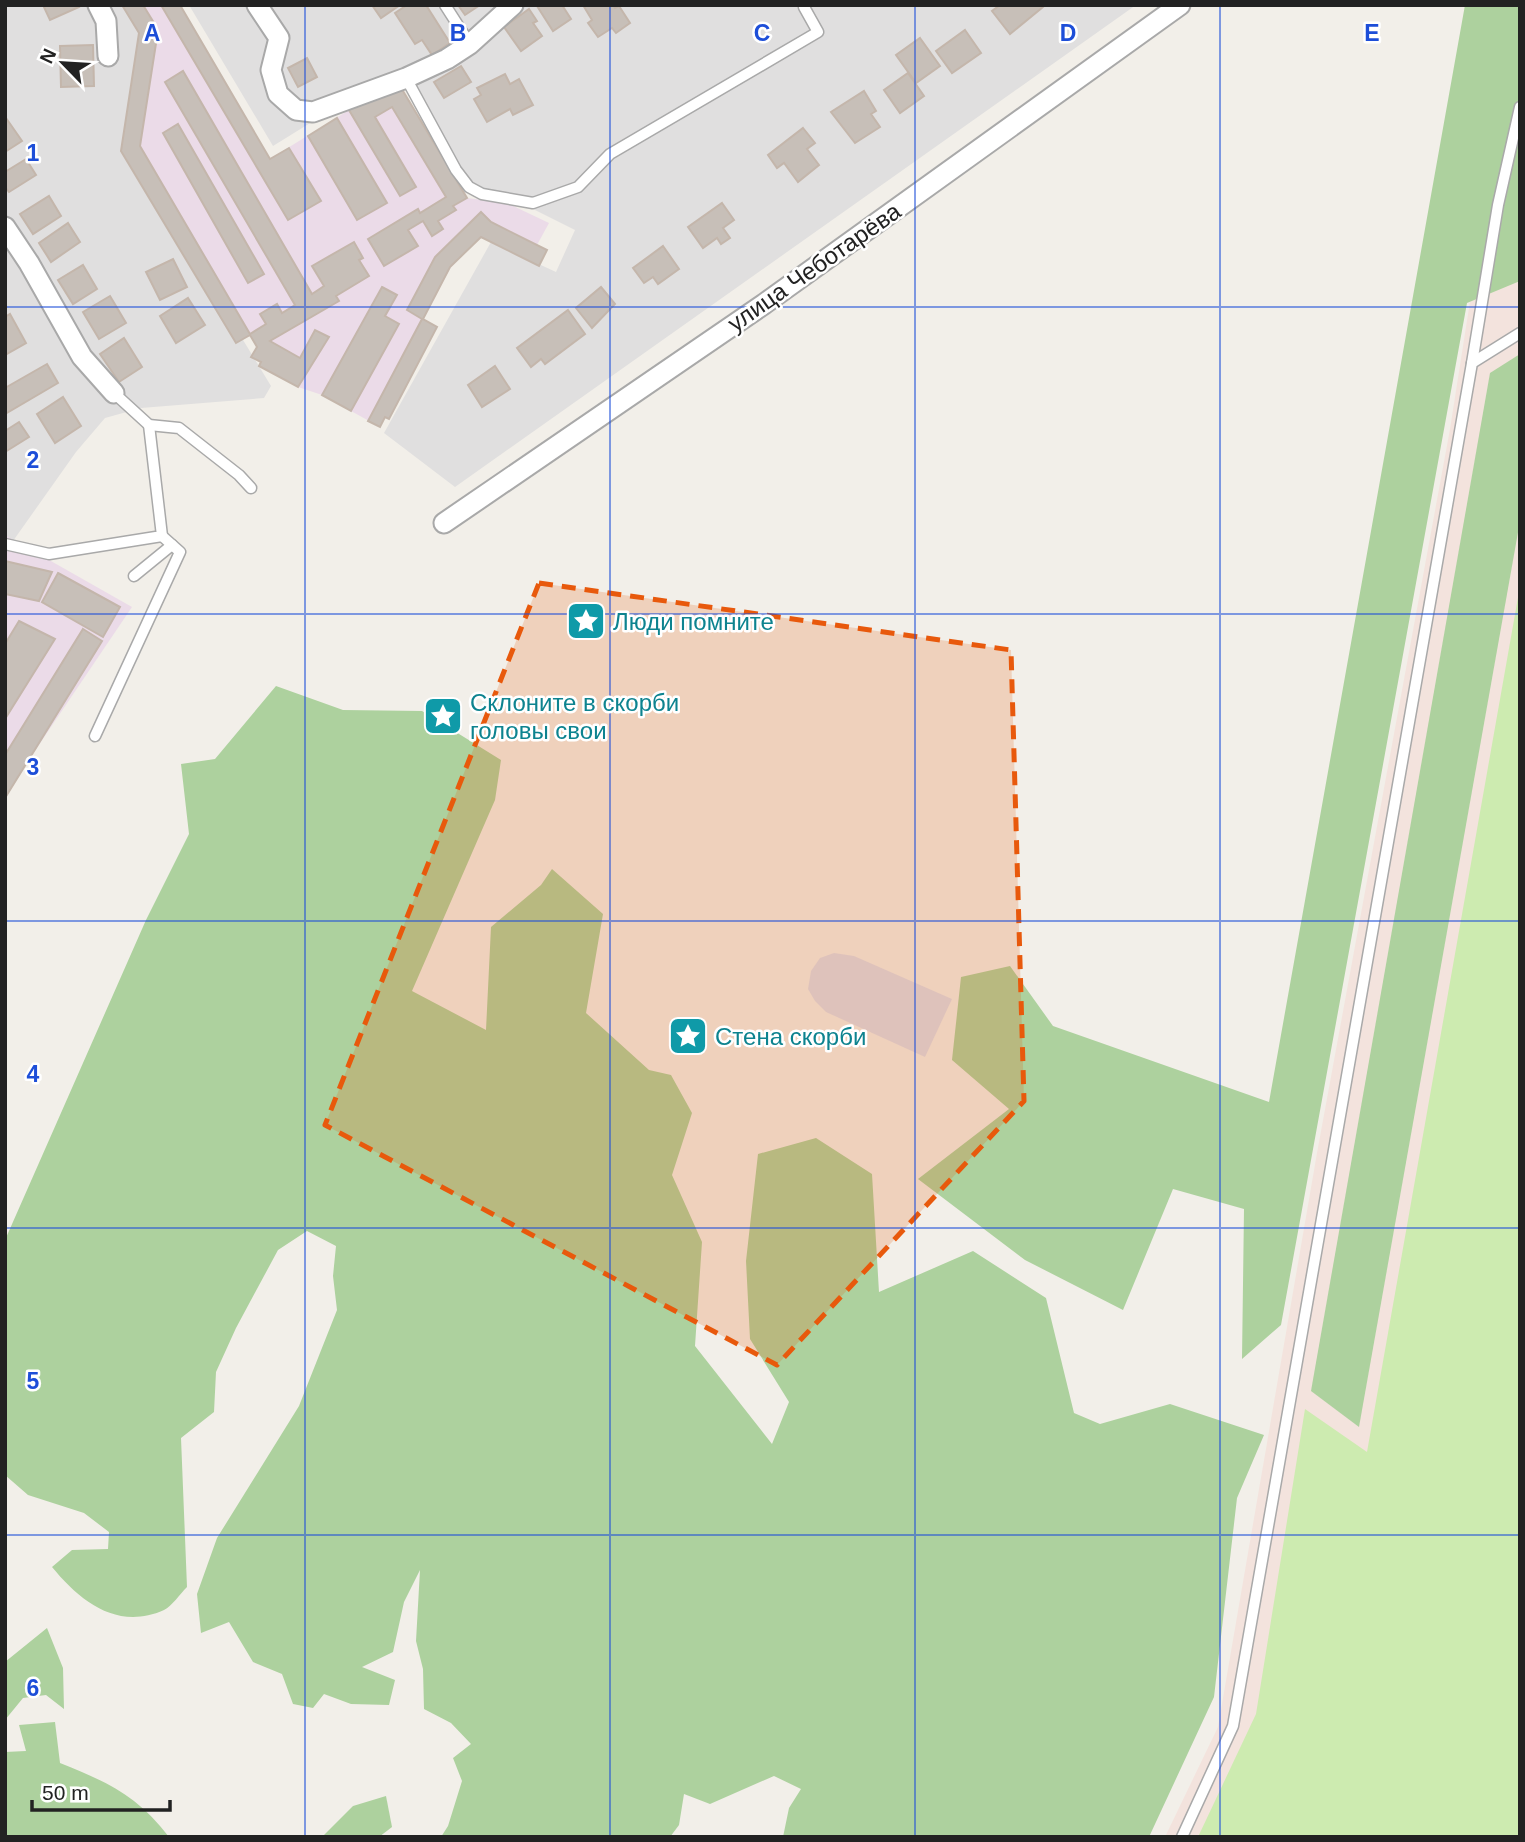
<svg xmlns="http://www.w3.org/2000/svg" width="1525" height="1842" viewBox="0 0 1525 1842" font-family="Arial,sans-serif">
<style>
.residential{fill:#e0dfdf}
.industrial{fill:#ebdbe8}
.military{fill:#f3e3dd}
.grass{fill:#cdebb0}
.forest{fill:#add19e}
.plaza{fill:#dddde8}
.building{fill:#c7bfb8;stroke:#c4b6ab;stroke-width:2}
.lines{fill:none;stroke-linecap:round;stroke-linejoin:round}
.service-casing{stroke:#a9a9a9;stroke-width:13}
.minor-casing{stroke:#a9a9a9;stroke-width:23}
.service{stroke:#fff;stroke-width:10}
.minor{stroke:#fff;stroke-width:19}
.marked{fill:#e8590c;fill-opacity:0.2;stroke:#e8590c;stroke-width:5;stroke-dasharray:14 9;stroke-linejoin:round}
.grid{fill:none;stroke:#1d4ed8;stroke-width:2;stroke-opacity:0.55}
.labels{text-anchor:middle;dominant-baseline:central;stroke-width:5;stroke-linejoin:round;paint-order:stroke}
.street-label{font-size:24px;fill:#222;stroke:#fff}
.culture-label{font-size:24px;fill:#0d838f;stroke:#fff;text-anchor:start}
.grid-label{font-size:23px;text-anchor:middle;font-weight:bold;fill:#1d4ed8;stroke:#fff;stroke-width:5;stroke-linejoin:round;paint-order:stroke}
</style>
<rect width="100%" height="100%" fill="#f2efe9"/>
<!-- residential -->
<g class="residential">
<path d="M5,5H128L141,26L123,143L271,386L264,398L141,408L105,418L76,452L13,541L5,535Z"/>
<path d="M189,5H1136L455,487L384,433L491,242L556,272L575,230L505,195L473,188L401,78L344,102L273,146Z"/>
</g>
<!-- industrial -->
<g class="industrial">
<path d="M122,5H180L270,159L349,110L400,86L467,198L507,203L549,223L537,245L547,250L539,266L481,237L451,267L423,319L437,327L389,419L385,417L380,427L322,395L298,387L259,366L260,362L251,357L257,347L250,336L236,343L121,151L139,34Z"/>
<path d="M5,535L132,607L5,795Z"/>
</g>
<!-- military -->
<path class="military" d="M1520,239V1837H1165L1218,1727L1317,1153L1450,429L1474,276Z"/>
<!-- grass -->
<path class="grass" d="M1520,586V1837H1198L1256,1714L1305,1409L1367,1452Z"/>
<!-- forest -->
<g class="forest">
<path d="M1465,5H1520V281L1467,303L1281,1325L1242,1359L1244,1209L1173,1189L1123,1310L1025,1260L918,1179L1009,1109L952,1060L961,977L1010,966L1053,1026L1269,1102Z"/>
<path d="M1520,354V521L1359,1427L1311,1391L1490,373Z"/>
<path d="M276,686L343,710L422,711L501,760L495,800L412,991L486,1030L491,927L541,885L552,869L603,914L586,1013L649,1070L671,1075L692,1113L672,1175L702,1242L695,1346L772,1444L789,1402L750,1339L746,1261L758,1154L816,1138L872,1174L879,1292L973,1251L1046,1298L1074,1413L1100,1424L1170,1404L1264,1435L1237,1498L1214,1697L1149,1837H783L789,1808L801,1789L774,1776L710,1804L684,1794L679,1825L670,1837H441L448,1826L462,1781L453,1758L471,1744L451,1723L424,1709L423,1669L416,1641L420,1570L404,1602L393,1652L362,1667L395,1680L389,1705L351,1704L324,1694L313,1708L293,1704L282,1674L253,1662L229,1622L201,1633L197,1594L217,1538L299,1406L337,1310L333,1276L336,1246L307,1231L278,1250L236,1328L216,1372L214,1412L181,1438L187,1587C180,1594 172,1606 164,1610C117,1631 80,1601 52,1567L72,1550L108,1549L109,1532L84,1513L28,1495L5,1475V1240L146,920L189,834L181,764L215,759Z"/>
<path d="M47,1628L63,1668L64,1709L46,1695L23,1698L5,1720V1662Z"/>
<path d="M55,1722L60,1763C107,1782 137,1795 169,1837H5V1752L26,1751L19,1725Z"/>
<path d="M386,1796L392,1827L379,1837H322L353,1806Z"/>
</g>
<!-- plaza -->
<path class="plaza" d="M834,953L854,956L952,999L925,1057L826,1012L815,1001L808,989L811,971L820,958Z"/>
<!-- building -->
<g class="building">
<path d="M43,5H78L79,7L50,20Z"/>
<path d="M122,5H143L154,23L157,37L140,146L250,334L266,324L260,314L277,304L282,313L295,305L165,82L183,71L312,294L324,286L312,266L354,242L363,258L359,260L369,276L336,296L339,301L270,341L300,358L315,330L329,337L298,387L259,366L261,362L251,357L257,347L250,335L236,343L121,151L139,33Z"/>
<path d="M161,5H180L270,159L289,148L321,201L288,220Z"/>
<path d="M372,5H400L381,18Z"/>
<path d="M407,5H426L450,43L432,55L422,40L415,44L395,13Z"/>
<path d="M458,5H480L465,15Z"/>
<path d="M562,5L571,19L553,31L537,6Z"/>
<path d="M583,5H613L615,8L619,6L630,23L616,33L612,28L598,37L588,23L592,20Z"/>
<path d="M1000,5H1042L1043,7L1010,34L992,11Z"/>
<path d="M529,9L537,21L533,23L542,36L521,51L504,27Z"/>
<path d="M965,30L981,53L952,73L936,51Z"/>
<path d="M920,38L940,66L916,83L896,55Z"/>
<path d="M93,45L94,86L61,87L60,46Z"/>
<path d="M307,58L317,77L298,87L288,68Z"/>
<path d="M461,66L471,82L444,98L434,82Z"/>
<path d="M908,73L924,96L900,113L884,90Z"/>
<path d="M505,74L510,84L519,79L533,105L513,115L510,109L487,122L474,99L481,95L477,88Z"/>
<path d="M400,86L467,198L453,206L456,210L438,221L443,229L432,236L423,221L408,230L418,246L384,266L368,239L418,209L420,213L446,197L392,107L375,117L416,187L400,196L349,110L386,88Z"/>
<path d="M864,91L876,111L871,114L880,127L855,143L831,112Z"/>
<path d="M6,118L22,141L5,152V119Z"/>
<path d="M337,118L387,203L357,220L308,136Z"/>
<path d="M178,124L264,274L248,283L163,133Z"/>
<path d="M803,128L815,143L807,149L819,165L798,182L784,163L777,168L768,155Z"/>
<path d="M26,159L36,175L9,192L5,187V172Z"/>
<path d="M49,196L61,216L33,234L20,214Z"/>
<path d="M722,203L734,220L723,228L730,238L721,244L717,238L703,248L688,227Z"/>
<path d="M481,212L491,222L547,250L539,266L481,237L450,267L423,319L437,327L389,419L385,417L380,427L368,421L422,319L407,310L435,257Z"/>
<path d="M68,223L80,242L51,262L39,243Z"/>
<path d="M663,246L679,269L658,284L653,277L644,283L633,268Z"/>
<path d="M173,259L187,287L160,300L146,272Z"/>
<path d="M83,265L97,289L73,304L58,280Z"/>
<path d="M382,287L397,295L385,316L399,324L351,411L322,395Z"/>
<path d="M601,287L615,304L592,328L576,308Z"/>
<path d="M110,296L126,323L99,339L83,312Z"/>
<path d="M188,298L205,325L176,343L160,316Z"/>
<path d="M568,310L585,334L545,364L541,359L531,367L517,348Z"/>
<path d="M10,314L26,343L5,355V317Z"/>
<path d="M124,338L142,367L119,382L100,354Z"/>
<path d="M47,364L58,383L5,414V388Z"/>
<path d="M495,366L510,389L482,407L468,385Z"/>
<path d="M63,397L81,426L55,443L37,414Z"/>
<path d="M19,422L29,437L5,452V431Z"/>
<path d="M5,561L52,572L39,601L5,594Z"/>
<path d="M58,573L120,607L103,637L42,602Z"/>
<path d="M19,621L55,639L5,719V644Z"/>
<path d="M83,629L102,641L5,798V755Z"/>
</g>
<g class="lines">
<!-- service casing -->
<g class="service-casing">
<g id="service">
<path d="M445,5L470,44"/>
<path d="M406,78L456,170L469,187L482,194L533,203L578,187L610,154L818,32L804,7"/>
<path d="M1472,363L1498,205L1520,107"/>
<path d="M114,393L149,425L179,428L239,475L251,488"/>
<path d="M5,544L49,554L162,536L149,425"/>
<path d="M134,576L172,545"/>
<path d="M95,736L180,552L162,536"/>
<path d="M1182,1837L1233,1726L1472,363L1520,333"/>
</g>
</g>
<!-- minor casing -->
<g class="minor-casing">
<g id="minor">
<path d="M98,5L106,21L108,56"/>
<path d="M257,5L279,38L271,70L278,94L296,110L313,112L406,78L447,59L470,44L513,5"/>
<path d="M5,227L29,263L82,357L114,393"/>
<path d="M444,523L764,304L1180,5"/>
</g>
</g>
<!-- service -->
<use href="#service" class="service"/>
<!-- minor -->
<use href="#minor" class="minor"/>
</g>
<!-- marked area -->
<path class="marked" d="M539,583L1011,650L1024,1101L777,1365L325,1125Z"/>
<!-- grid -->
<path class="grid" d="M305,5V1837M610,5V1837M915,5V1837M1220,5V1837M5,307H1520M5,614H1520M5,921H1520M5,1228H1520M5,1535H1520"/>
<!-- icons -->
<defs>
<g id="sight-square" transform="scale(2.0125)"><rect x="-9" y="-9" width="18" height="18" rx="4" fill="#0f9aa8" stroke="#fff"/><path d="M0-6L1.8-2.2L6-1.7L2.9 1.2L3.7 5.4L0 3.3L-3.7 5.4L-2.9 1.2L-6-1.7L-1.8-2.2Z" fill="#fff"/></g>
</defs>
<g fill-rule="evenodd">
<use href="#sight-square" x="586" y="621"/>
<use href="#sight-square" x="443" y="716"/>
<use href="#sight-square" x="688" y="1036"/>
</g>
<g class="labels">
<!-- street labels -->
<g class="street-label">
<text transform="translate(814 267) rotate(-35)">улица Чеботарёва</text>
</g>
<!-- culture labels -->
<g class="culture-label">
<text x="613" y="621">Люди помните</text>
<text x="470" y="702">Склоните в скорби<tspan x="470" dy="28">головы свои</tspan></text>
<text x="715" y="1036">Стена скорби</text>
</g>
</g>
<g class="grid-label">
<text x="152" y="41">A</text>
<text x="458" y="41">B</text>
<text x="762" y="41">C</text>
<text x="1068" y="41">D</text>
<text x="1372" y="41">E</text>
<text x="33" y="161">1</text>
<text x="33" y="468">2</text>
<text x="33" y="775">3</text>
<text x="33" y="1082">4</text>
<text x="33" y="1389">5</text>
<text x="33" y="1696">6</text>
</g>
<!-- border -->
<rect width="1525" height="1842" fill="none" stroke="#222222" stroke-width="14"/>
<!-- north arrow -->
<g transform="translate(63 63) rotate(295)" stroke="#ffffff" stroke-width="5" paint-order="stroke">
<path d="M0-5L12 26L0 18L-12 26Z" fill="#222222"/>
<text y="-10" font-size="19" font-weight="bold" text-anchor="middle" fill="#222222">N</text>
</g>
<!-- scale -->
<path d="M32 1800v10h138v-10" fill="none" stroke="#222222" stroke-width="3.5"/>
<text x="42" y="1800" font-size="21" fill="#222222" stroke="#ffffff" stroke-width="5" paint-order="stroke">50 m</text>
</svg>
